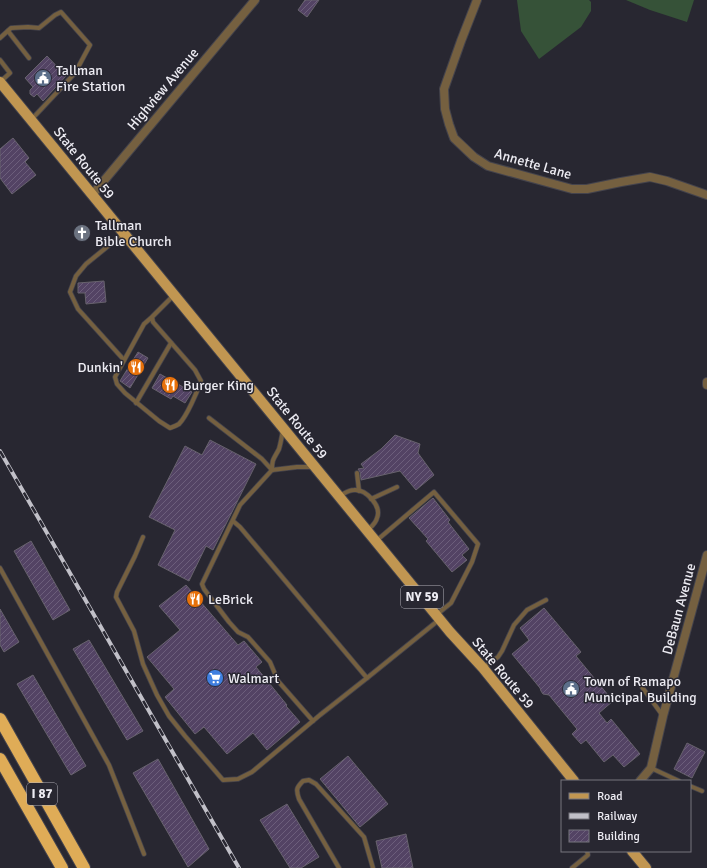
<svg xmlns="http://www.w3.org/2000/svg" width="707" height="868" viewBox="0 0 707 868" font-family="Signika,sans-serif">
<style>
.garden{fill:#365238}
.building{fill:url(#building-hatch);stroke:#67626d}
.lines{fill:none;stroke-linecap:round;stroke-linejoin:round}
.service-casing{stroke:#44434c;stroke-width:5.5}
.minor-casing{stroke:#44434c;stroke-width:10}
.primary-casing{stroke:#44434c;stroke-width:12}
.motorway-casing{stroke:#44434c;stroke-width:14}
.service{stroke:#756040;stroke-width:4}
.minor{stroke:#756040;stroke-width:8}
.primary{stroke:#c19651;stroke-width:10}
.motorway{stroke:#dfac57;stroke-width:12}
.rail-casing{stroke:#c1c0c8;stroke-width:4}
.rail{stroke:#282731;stroke-width:2.5;stroke-dasharray:8;stroke-linecap:butt}
.labels{text-anchor:middle;dominant-baseline:central;stroke-width:3;stroke-linejoin:round;paint-order:stroke}
.shield{fill:#282731;stroke:#b2b1b9;stroke-width:1}
.shield-label{font-size:13px;font-weight:bold;fill:#edecf3}
.poi-label{font-size:14px;fill:#edecf3;stroke:#282731;text-anchor:start}
.street-label{font-size:14px;fill:#edecf3;stroke:#282731}
</style>
<defs>
<pattern id="building-hatch" width="6" height="6" patternUnits="userSpaceOnUse"><rect width="6" height="6" fill="#534364"/><path d="M-1 1l2-2M0 6l6-6M5 7l2-2" fill="none" stroke="#6c5e7b"/></pattern>
</defs>
<rect width="100%" height="100%" fill="#282731"/>
<!-- garden -->
<g class="garden">
<path d="M517,0H589L591,2V11L581,27L539,59L521,31Z"/>
<path d="M626,0H694L687,22L650,10Z"/>
</g>
<!-- building -->
<g class="building">
<path d="M305,0H319L307,17L298,10Z"/>
<path d="M47,56L66,76L43,101L37,94L34,97L30,94V90L33,87L25,78Z"/>
<path d="M13,138L29,158L25,162L36,175L12,194L0,178V149Z"/>
<path d="M104,281L106,302L86,304L85,293H78V283Z"/>
<path d="M138,352L148,358L130,388L120,381Z"/>
<path d="M160,374L192,392L185,403L173,396L171,399L152,388Z"/>
<path d="M395,435L420,444L418,453L434,475L416,490L400,471L361,480L360,472L358,469L364,468L361,464L381,449Z"/>
<path d="M210,440L256,464L213,550L206,546L189,581L158,565L175,530L149,517L185,446L202,455Z"/>
<path d="M433,498L450,520L448,522L469,549L462,555L467,560L452,572L426,541L428,539L409,518Z"/>
<path d="M31,541L70,610L53,620L14,551Z"/>
<path d="M186,585L238,645L244,641L262,662L256,667L287,705L286,706L300,722L267,750L253,733L227,754L204,727L195,734L165,697L174,689L147,657L180,630L159,606Z"/>
<path d="M544,608L581,652L576,656L613,701L599,713L607,723L611,719L640,754L624,767L613,755L604,762L586,740L581,744L572,734L577,729L549,695L543,694L541,691L540,688L512,654L529,640L520,628Z"/>
<path d="M0,609L19,642L4,652L0,645Z"/>
<path d="M89,640L143,731L127,740L73,649Z"/>
<path d="M33,675L86,766L71,775L17,684Z"/>
<path d="M687,743L705,752L692,778L674,769Z"/>
<path d="M348,756L388,804L360,827L320,779Z"/>
<path d="M158,759L209,849L188,867L133,773Z"/>
<path d="M287,804L319,857L301,868H290L260,820Z"/>
<path d="M406,834L413,868H382L376,841Z"/>
</g>
<g class="lines">
<!-- service casing -->
<g class="service-casing">
<g id="service">
<path d="M8,31L29,58"/>
<path d="M0,38L11,28L28,27L39,28L55,15L61,12L90,45L75,73L31,120"/>
<path d="M0,60L10,73L0,82"/>
<path d="M123,234L86,264L76,276L70,292L78,309L124,360"/>
<path d="M152,317L144,324L115,377L117,384L125,393L159,421L170,428C173,427 176,426 179,424C187,416 197,392 201,381L195,370L153,322L152,317L174,295"/>
<path d="M136,403L171,343"/>
<path d="M209,418L262,459L272,470"/>
<path d="M312,467H297L272,470L240,505L202,584L204,589L229,622L238,632L248,637L270,662L278,681L313,721"/>
<path d="M272,470C272,458 274,459 279,449C281,442 282,436 283,429"/>
<path d="M357,473L359,491"/>
<path d="M339,496C344,494 348,490 354,490C366,489 382,506 377,518C376,523 371,527 368,530"/>
<path d="M371,499L397,487"/>
<path d="M233,521L240,527L367,678"/>
<path d="M143,537L135,556L117,592L116,597L134,631L143,664L157,695L169,716L185,736L223,780L238,779L252,772L320,715L367,678L440,619"/>
<path d="M376,541L434,492L478,544L472,562L451,603L436,615"/>
<path d="M0,568L109,765L144,854"/>
<path d="M483,668L498,657L502,651L514,625L527,610L546,600"/>
<path d="M642,687L663,716"/>
<path d="M651,768L679,781"/>
<path d="M690,786L702,791"/>
<path d="M339,868L299,799C296,790 296,788 303,781L309,780L316,784L364,837L373,868"/>
<path d="M572,868L588,855L587,851"/>
</g>
</g>
<!-- minor casing -->
<g class="minor-casing">
<g id="minor">
<path d="M477,0L461,41L444,89L445,109L449,124L454,138L474,157L488,166L572,189H587L621,182L650,177L667,181L707,195"/>
<path d="M92,195L255,0"/>
<path d="M707,382V385"/>
<path d="M640,781L651,768L663,716L707,555"/>
</g>
</g>
<!-- primary casing -->
<g class="primary-casing">
<g id="primary">
<path d="M0,82L450,632L483,668L574,781"/>
<path d="M632,851L646,868"/>
</g>
</g>
<!-- motorway casing -->
<g class="motorway-casing">
<g id="motorway">
<path d="M0,719L84,868"/>
<path d="M0,759L62,868"/>
</g>
</g>
<!-- service -->
<use href="#service" class="service"/>
<!-- minor -->
<use href="#minor" class="minor"/>
<!-- primary -->
<use href="#primary" class="primary"/>
<!-- motorway -->
<use href="#motorway" class="motorway"/>
<!-- rail casing -->
<g class="rail-casing">
<path id="rail" d="M0,451L239,868"/>
</g>
<!-- rail -->
<use href="#rail" class="rail"/>
</g>
<!-- icons -->
<defs>
<g id="civic-disc" transform="scale(0.9)"><circle r="9.5" fill="#5c6f8a" stroke="#282731"/><path d="M-.6-6.5H3V-4.5H.6V-3L4-1V1h2V6H-6V1h2V-1L-.6-3ZM-1.2 2.5V6h2.4V2.5Z" fill="#fff"/></g>
<g id="church-disc" transform="scale(0.9)"><circle r="9.5" fill="#6b7280" stroke="#282731"/><path d="M-1.2-6h2.4v3.5h3.3v2.4h-3.3V6h-2.4V-.1h-3.3v-2.4h3.3Z" fill="#fff"/></g>
<g id="restaurant-disc" transform="scale(0.9)"><circle r="9.5" fill="#e8710a" stroke="#282731"/><path d="M-5-6h1v4h1v-4h1v4h1v-4h1v5L-1.5 .5V6h-2V.5L-5-1ZM5-6V6H3V1.5H1.5Q1.5-4 5-6Z" fill="#fff"/></g>
<g id="supermarket-disc" transform="scale(0.9)"><circle r="9.5" fill="#3f7fe0" stroke="#282731"/><path d="M-6-5.5h2.5l.6 2H6L4.5 2H-2.5L-4.4-4H-6ZM-1.5 3.2a1.3 1.3 0 1 0 .1 0ZM3 3.2a1.3 1.3 0 1 0 .1 0Z" fill="#fff"/></g>
</defs>
<g fill-rule="evenodd">
<use href="#civic-disc" x="43" y="78"/>
<use href="#church-disc" x="82" y="233"/>
<use href="#restaurant-disc" x="136" y="367"/>
<use href="#restaurant-disc" x="170" y="385"/>
<use href="#restaurant-disc" x="195" y="599"/>
<use href="#supermarket-disc" x="215" y="678"/>
<use href="#civic-disc" x="571" y="689"/>
</g>
<g class="labels">
<!-- shield labels -->
<g class="shield">
<rect x="401" y="586" width="42" height="22" rx="3"/>
<rect x="27" y="783" width="30" height="22" rx="3"/>
</g>
<g class="shield-label">
<text x="422" y="597">NY 59</text>
<text x="42" y="794">I 87</text>
</g>
<!-- poi labels -->
<g class="poi-label">
<text x="56" y="70">Tallman<tspan x="56" dy="16">Fire Station</tspan></text>
<text x="95" y="225">Tallman<tspan x="95" dy="16">Bible Church</tspan></text>
<text x="123" y="367" text-anchor="end">Dunkin'</text>
<text x="183" y="385">Burger King</text>
<text x="208" y="599">LeBrick</text>
<text x="228" y="678">Walmart</text>
<text x="584" y="681">Town of Ramapo<tspan x="584" dy="16">Municipal Building</tspan></text>
</g>
<!-- street labels -->
<g class="street-label">
<text transform="translate(163 89) rotate(-50)">Highview Avenue</text>
<text transform="translate(84 163) rotate(51)">State Route 59</text>
<text transform="translate(533 164) rotate(16)">Annette Lane</text>
<text transform="translate(297 423) rotate(51)">State Route 59</text>
<text transform="translate(679 609) rotate(-75)">DeBaun Avenue</text>
<text transform="translate(503 673) rotate(50)">State Route 59</text>
</g>
</g>
<!-- legend -->
<rect x="561" y="780" width="130" height="72" fill="#282731" stroke="#77767f"/>
<rect x="569" y="793" width="20" height="6" fill="#c19651" stroke="#77767f"/>
<text x="597" y="800" font-size="12" fill="#edecf3">Road</text>
<rect x="569" y="813" width="20" height="6" fill="#c1c0c8" stroke="#77767f"/>
<text x="597" y="820" font-size="12" fill="#edecf3">Railway</text>
<rect x="569" y="830" width="20" height="12" fill="url(#building-hatch)" stroke="#77767f"/>
<text x="597" y="840" font-size="12" fill="#edecf3">Building</text>
</svg>
